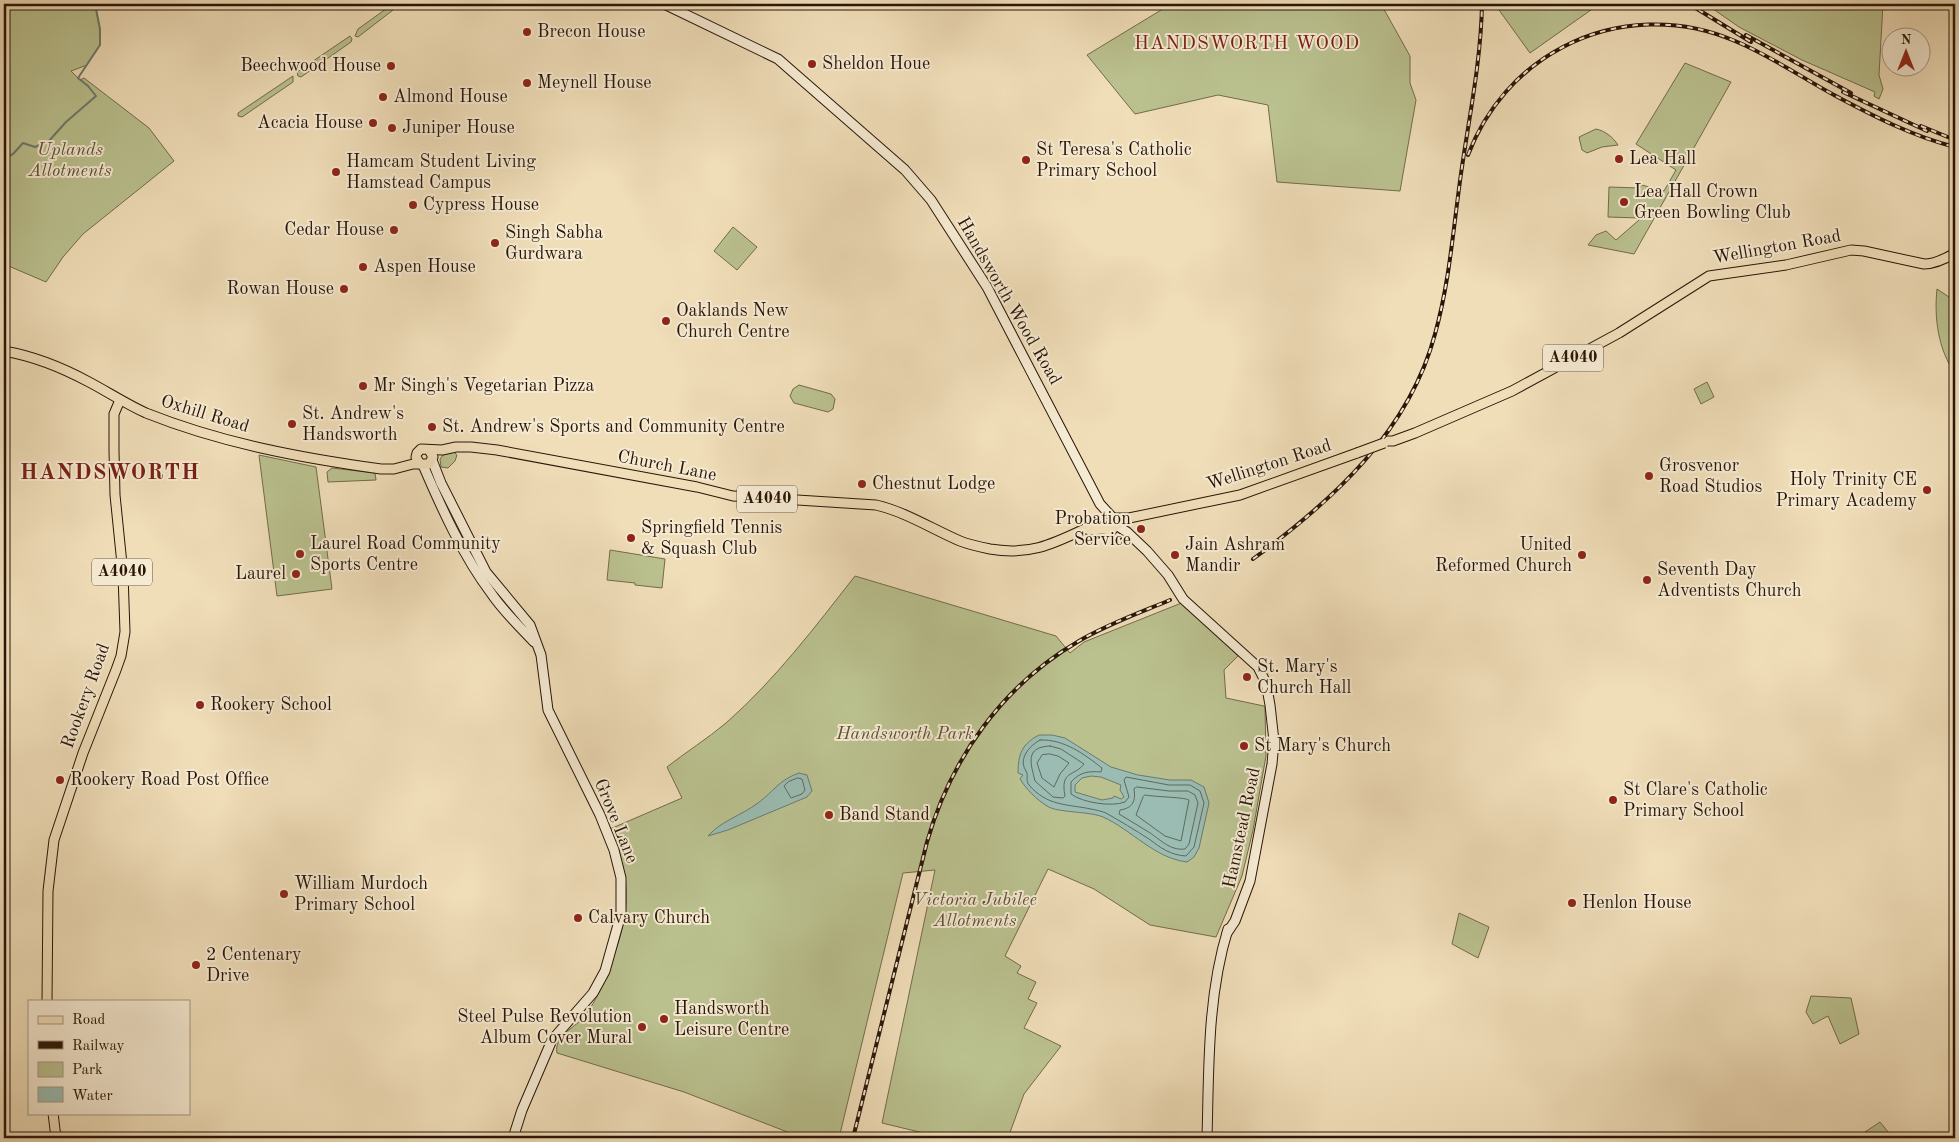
<svg xmlns="http://www.w3.org/2000/svg" width="1959" height="1142" viewBox="0 0 1959 1142" font-family="'Old Standard TT',serif">
<style>
.green{fill:#bac18f;stroke:#726b4b}
.water{fill:#9abcb2;stroke:#6d796e;fill-rule:evenodd}
.lines{fill:none;stroke-linecap:round;stroke-linejoin:round}
.shore{stroke:#62685c;stroke-width:1}
.stream{stroke:#6d796e;stroke-width:2}
.secondary-casing{stroke:#291507;stroke-width:11}
.primary-casing{stroke:#291507;stroke-width:11}
.secondary{stroke:#f5ead2;stroke-width:9}
.primary{stroke:#f0deb9;stroke-width:9}
.rail-casing{stroke:#291507;stroke-width:4}
.rail{stroke:#f5ead2;stroke-width:2;stroke-dasharray:5.5;stroke-linecap:butt}
.primary-bridge-casing{stroke:#291507;stroke-width:11;stroke-linecap:butt}
.primary-bridge{stroke:#f0deb9;stroke-width:9}
.poi-dot{fill:#8f2418;stroke:#f5ead2;stroke-width:2}
.labels{text-anchor:middle;dominant-baseline:central;stroke-width:4;stroke-linejoin:round;paint-order:stroke}
.shield{fill:#f5ead2;stroke:#654;stroke-width:1}
.shield-label{font-size:16px;font-weight:bold;fill:#291507}
.poi-label{font-size:18px;fill:#291507;stroke:#f5ead2;text-anchor:start}
.park-label{font-size:18px;font-style:italic;fill:#5c5137;stroke:#f5ead2}
.street-label{font-size:18px;fill:#291507;stroke:#f5ead2}
.neighbourhood-label{font-size:19px;letter-spacing:1px;fill:#7a1f14;stroke:#f5ead2}
.district-label{font-size:22px;font-weight:bold;letter-spacing:1px;fill:#7a1f14;stroke:#f5ead2}
</style>
<rect width="100%" height="100%" fill="#f0deb9"/>
<filter id="stains"><feTurbulence type="fractalNoise" baseFrequency=".004" numOctaves="4"/><feColorMatrix values="0 0 0 0 .2 0 0 0 0 .09 0 0 0 0 .02 0 0 0 .5 -.17"/></filter>
<radialGradient id="worn" r=".72"><stop offset=".6" stop-color="#630" stop-opacity="0"/><stop offset="1" stop-color="#630" stop-opacity=".3"/></radialGradient>
<!-- green -->
<g class="green">
<path d="M4,4H95L100,29V45L87,65L71,71L80,80L84,78L149,128L174,161L83,234L63,257L46,282L4,264Z"/>
<path d="M1171,4H1381L1410,56V83L1416,100L1400,191L1277,182L1268,105L1218,95L1135,114L1087,55Z"/>
<path d="M1508,4H1598V5L1530,53L1499,10Z"/>
<path d="M1706,4H1883L1879,75L1883,89L1879,99L1874,96L1875,92L1802,60L1739,27Z"/>
<path d="M390,6H392L393,10L358,37L355,36L358,29Z"/>
<path d="M350,36L352,39L351,42L301,77L298,76L297,72Z"/>
<path d="M1685,63L1731,82L1634,254L1588,245L1596,235L1606,231L1616,240L1639,220L1646,206L1639,202V218L1608,217L1609,187L1639,188L1642,185L1664,191L1676,170L1636,144Z"/>
<path d="M293,76V82L242,117L238,116V113Z"/>
<path d="M1596,129C1605,131 1613,137 1618,145L1602,147L1587,153L1582,150L1579,137Z"/>
<path d="M733,227L757,247L737,270L714,251Z"/>
<path d="M1937,289L1955,301V373C1938,350 1934,317 1937,289Z"/>
<path d="M1707,382L1714,397L1701,404L1694,389Z"/>
<path d="M799,385L831,394L835,399L833,409L828,412L794,403L790,396L793,389Z"/>
<path d="M454,452L457,455L455,461L448,468L441,467L440,459L443,455Z"/>
<path d="M259,455L316,467L332,589L277,596Z"/>
<path d="M332,468L375,473L376,480L328,482L327,472Z"/>
<path d="M610,550L665,559L662,588L635,585V583L607,580Z"/>
<path d="M855,576L1056,636L1070,653L1084,642L1184,602L1238,656L1224,670L1226,698L1264,706L1265,708L1266,756L1253,830L1242,876L1216,937L1150,925L1094,889L1048,869L1005,956L1021,966L1017,973L1036,982L1028,999L1037,1003L1024,1028L1061,1046L1024,1094L1008,1138H944L882,1123L935,870L903,873L839,1138H814L790,1133L684,1092L557,1053C554,1036 574,1028 583,1018C587,1013 591,1007 594,1002C601,990 606,976 611,963C631,912 632,880 610,829L682,798L667,767C686,752 707,739 726,723C775,680 815,627 855,576Z"/>
<path d="M1459,913L1489,927L1478,958L1452,944Z"/>
<path d="M1811,996L1851,998L1859,1034L1840,1044L1828,1016L1813,1024L1806,1012Z"/>
<path d="M1880,1122L1893,1138H1856Z"/>
</g>
<!-- water -->
<g class="water">
<path d="M1039,735H1052L1065,738L1111,767L1138,775L1170,780H1191L1204,787L1209,803L1199,848L1194,857L1187,862C1154,858 1132,830 1103,817C1089,811 1057,813 1047,806C1036,799 1027,790 1020,779L1023,775L1018,773C1018,754 1022,744 1039,735ZM1091,776L1101,777L1121,785L1120,790L1124,797L1121,799L1114,796L1113,798L1102,800L1075,792V785L1082,778Z"/>
<path d="M799,773L807,775L812,791L807,797L728,830L708,836C721,821 742,815 758,803C774,791 779,780 799,773Z"/>
</g>
<g class="lines">
<!-- shore -->
<g class="shore">
<path d="M1040,740C1064,739 1084,754 1102,768L1101,772C1088,771 1080,772 1071,782V794C1083,803 1112,807 1125,802L1129,797L1124,780L1126,777L1169,785H1190L1200,791L1204,803L1194,847L1186,856C1170,855 1161,848 1149,839C1135,830 1120,821 1106,813C1101,811 1096,810 1091,809C1066,804 1047,806 1029,785C1025,780 1029,776 1026,771C1018,759 1029,746 1040,740Z"/>
<path d="M1050,746L1061,749L1084,764C1074,777 1060,770 1065,796L1063,798L1053,797L1035,781C1031,764 1024,747 1050,746Z"/>
<path d="M1050,754L1058,756L1069,763L1060,774L1054,787L1042,778L1037,763L1042,755Z"/>
<path d="M798,778L802,779L805,790L802,794L791,798L784,786L788,782Z"/>
<path d="M1137,787L1169,791H1188L1195,795L1198,803L1189,844L1185,849C1169,851 1159,838 1147,831C1138,825 1128,820 1119,814L1120,810C1133,808 1136,801 1134,789Z"/>
<path d="M1145,795C1155,797 1183,797 1189,800L1181,841L1165,836L1136,815L1143,797Z"/>
</g>
<!-- stream -->
<path class="stream" d="M4,158L13,154L23,143L35,147L48,142L66,122L96,96L88,86L78,78L100,45V29L95,4"/>
<!-- secondary casing -->
<g class="secondary-casing">
<g id="secondary">
<path d="M664,4L778,59L905,170L931,200L987,287L1100,504L1112,517"/>
<path d="M432,460L441,483L486,572L530,625L541,655L548,710L600,815L614,850L621,878V914L605,971L593,993L552,1040L522,1110L513,1138"/>
<path d="M423,465C441,507 463,556 491,593C503,611 519,626 534,642"/>
<path d="M1116,525L1127,532L1147,551L1168,575L1183,599L1258,667L1266,683L1270,705L1274,741L1272,764L1250,881L1235,921L1227,933"/>
<path d="M1207,1138C1209,1069 1207,997 1228,929"/>
</g>
</g>
<!-- primary casing -->
<g class="primary-casing">
<g id="primary">
<path d="M4,351C33,356 63,368 89,382C108,392 126,404 146,413C221,443 301,458 381,469H394L413,464H429L433,457L429,450"/>
<path d="M1388,441H1393L1415,433L1512,391L1619,333L1709,276L1786,265L1851,250L1864,251L1924,264C1935,264 1945,259 1955,253"/>
<path d="M420,464L416,457L417,453L421,449L442,450L456,447H471L497,450L697,487L733,496L876,505C906,512 932,529 960,541C970,545 980,547 990,549C1037,557 1061,539 1102,521"/>
<path d="M1114,518H1129L1240,495L1357,453"/>
<path d="M1089,530L1104,529L1111,531L1116,525L1126,519"/>
<path d="M47,1001L48,891L54,840L83,753L116,670L121,656L125,632L123,574L115,495L114,450V414L120,400"/>
<path d="M53,1113L56,1138"/>
</g>
</g>
<!-- secondary -->
<use href="#secondary" class="secondary"/>
<!-- primary -->
<use href="#primary" class="primary"/>
<!-- rail casing -->
<g class="rail-casing">
<g id="rail">
<path d="M1689,4L1751,42"/>
<path d="M1746,35L1851,93"/>
<path d="M1843,92L1927,131"/>
<path d="M1921,126L1955,140"/>
<path d="M1468,155C1486,108 1519,70 1563,47C1616,19 1680,17 1735,41C1769,55 1801,77 1834,95C1873,116 1912,136 1955,147"/>
<path d="M1253,559C1332,501 1409,432 1435,334C1449,284 1453,232 1460,181C1468,122 1481,63 1482,4"/>
<path d="M853,1138L927,842C951,758 1003,685 1079,641C1108,624 1139,613 1170,600"/>
</g>
</g>
<!-- rail -->
<use href="#rail" class="rail"/>
<!-- primary-bridge casing -->
<g class="primary-bridge-casing">
<path id="primary-bridge" d="M1357,453L1384,443"/>
</g>
<!-- primary-bridge -->
<use href="#primary-bridge" class="primary-bridge"/>
</g>
<!-- markers -->
<g class="poi-dot">
<circle cx="527" cy="32" r="5"/>
<circle cx="812" cy="64" r="5"/>
<circle cx="391" cy="66" r="5"/>
<circle cx="527" cy="83" r="5"/>
<circle cx="383" cy="97" r="5"/>
<circle cx="373" cy="123" r="5"/>
<circle cx="392" cy="128" r="5"/>
<circle cx="1619" cy="159" r="5"/>
<circle cx="1026" cy="160" r="5"/>
<circle cx="336" cy="172" r="5"/>
<circle cx="1624" cy="202" r="5"/>
<circle cx="413" cy="205" r="5"/>
<circle cx="394" cy="230" r="5"/>
<circle cx="495" cy="243" r="5"/>
<circle cx="363" cy="267" r="5"/>
<circle cx="344" cy="289" r="5"/>
<circle cx="666" cy="321" r="5"/>
<circle cx="363" cy="386" r="5"/>
<circle cx="292" cy="424" r="5"/>
<circle cx="432" cy="427" r="5"/>
<circle cx="1649" cy="476" r="5"/>
<circle cx="862" cy="484" r="5"/>
<circle cx="1927" cy="490" r="5"/>
<circle cx="1141" cy="529" r="5"/>
<circle cx="631" cy="538" r="5"/>
<circle cx="300" cy="554" r="5"/>
<circle cx="1175" cy="555" r="5"/>
<circle cx="1582" cy="555" r="5"/>
<circle cx="296" cy="574" r="5"/>
<circle cx="1647" cy="580" r="5"/>
<circle cx="1247" cy="677" r="5"/>
<circle cx="200" cy="705" r="5"/>
<circle cx="1244" cy="746" r="5"/>
<circle cx="60" cy="780" r="5"/>
<circle cx="1613" cy="800" r="5"/>
<circle cx="829" cy="815" r="5"/>
<circle cx="284" cy="894" r="5"/>
<circle cx="1572" cy="903" r="5"/>
<circle cx="578" cy="918" r="5"/>
<circle cx="196" cy="965" r="5"/>
<circle cx="664" cy="1019" r="5"/>
<circle cx="642" cy="1027" r="5"/>
</g>
<g class="labels">
<!-- shield labels -->
<g class="shield">
<rect x="1543" y="344.5" width="60" height="27" rx="4"/>
<rect x="737" y="485.5" width="60" height="27" rx="4"/>
<rect x="92" y="558.5" width="60" height="27" rx="4"/>
</g>
<g class="shield-label">
<text x="1573" y="358">A4040</text>
<text x="767" y="499">A4040</text>
<text x="122" y="572">A4040</text>
</g>
<!-- poi labels -->
<g class="poi-label">
<text x="537" y="32">Brecon House</text>
<text x="822" y="64">Sheldon Houe</text>
<text x="381" y="66" text-anchor="end">Beechwood House</text>
<text x="537" y="83">Meynell House</text>
<text x="393" y="97">Almond House</text>
<text x="363" y="123" text-anchor="end">Acacia House</text>
<text x="402" y="128">Juniper House</text>
<text x="1036" y="150">St Teresa's Catholic<tspan x="1036" dy="21">Primary School</tspan></text>
<text x="1629" y="159">Lea Hall</text>
<text x="346" y="162">Hamcam Student Living<tspan x="346" dy="21">Hamstead Campus</tspan></text>
<text x="1634" y="192">Lea Hall Crown<tspan x="1634" dy="21">Green Bowling Club</tspan></text>
<text x="423" y="205">Cypress House</text>
<text x="384" y="230" text-anchor="end">Cedar House</text>
<text x="505" y="233">Singh Sabha<tspan x="505" dy="21">Gurdwara</tspan></text>
<text x="373" y="267">Aspen House</text>
<text x="334" y="289" text-anchor="end">Rowan House</text>
<text x="676" y="311">Oaklands New<tspan x="676" dy="21">Church Centre</tspan></text>
<text x="373" y="386">Mr Singh's Vegetarian Pizza</text>
<text x="302" y="414">St. Andrew's<tspan x="302" dy="21">Handsworth</tspan></text>
<text x="442" y="427">St. Andrew's Sports and Community Centre</text>
<text x="1659" y="466">Grosvenor<tspan x="1659" dy="21">Road Studios</tspan></text>
<text x="1917" y="480" text-anchor="end">Holy Trinity CE<tspan x="1917" dy="21">Primary Academy</tspan></text>
<text x="872" y="484">Chestnut Lodge</text>
<text x="1131" y="519" text-anchor="end">Probation<tspan x="1131" dy="21">Service</tspan></text>
<text x="641" y="528">Springfield Tennis<tspan x="641" dy="21">&amp; Squash Club</tspan></text>
<text x="310" y="544">Laurel Road Community<tspan x="310" dy="21">Sports Centre</tspan></text>
<text x="1185" y="545">Jain Ashram<tspan x="1185" dy="21">Mandir</tspan></text>
<text x="1572" y="545" text-anchor="end">United<tspan x="1572" dy="21">Reformed Church</tspan></text>
<text x="1657" y="570">Seventh Day<tspan x="1657" dy="21">Adventists Church</tspan></text>
<text x="286" y="574" text-anchor="end">Laurel</text>
<text x="1257" y="667">St. Mary's<tspan x="1257" dy="21">Church Hall</tspan></text>
<text x="210" y="705">Rookery School</text>
<text x="1254" y="746">St Mary's Church</text>
<text x="70" y="780">Rookery Road Post Office</text>
<text x="1623" y="790">St Clare's Catholic<tspan x="1623" dy="21">Primary School</tspan></text>
<text x="839" y="815">Band Stand</text>
<text x="294" y="884">William Murdoch<tspan x="294" dy="21">Primary School</tspan></text>
<text x="1582" y="903">Henlon House</text>
<text x="588" y="918">Calvary Church</text>
<text x="206" y="955">2 Centenary<tspan x="206" dy="21">Drive</tspan></text>
<text x="674" y="1009">Handsworth<tspan x="674" dy="21">Leisure Centre</tspan></text>
<text x="632" y="1017" text-anchor="end">Steel Pulse Revolution<tspan x="632" dy="21">Album Cover Mural</tspan></text>
</g>
<!-- park labels -->
<g class="park-label">
<text x="70" y="150">Uplands<tspan x="70" dy="21">Allotments</tspan></text>
<text x="905" y="734">Handsworth Park</text>
<text x="975" y="900">Victoria Jubilee<tspan x="975" dy="21">Allotments</tspan></text>
</g>
<!-- street labels -->
<g class="street-label">
<text transform="translate(1777 247) rotate(-10)">Wellington Road</text>
<text transform="translate(1009 301) rotate(60)">Handsworth Wood Road</text>
<text transform="translate(205 414) rotate(17)">Oxhill Road</text>
<text transform="translate(1269 465) rotate(-18)">Wellington Road</text>
<text transform="translate(667 466) rotate(11)">Church Lane</text>
<text transform="translate(86 696) rotate(-70)">Rookery Road</text>
<text transform="translate(616 821) rotate(68)">Grove Lane</text>
<text transform="translate(1242 828) rotate(-78)">Hamstead Road</text>
</g>
<!-- neighbourhood labels -->
<g class="neighbourhood-label">
<text x="1247" y="44">HANDSWORTH WOOD</text>
</g>
<!-- district labels -->
<g class="district-label">
<text x="110" y="473">HANDSWORTH</text>
</g>
</g>
<!-- margin -->
<rect width="1959" height="1142" fill="none" stroke="#f0deb9" stroke-width="20"/>
<rect x="5" y="5" width="1949" height="1132" fill="none" stroke="#291507" stroke-width="2.5"/>
<rect x="10" y="10" width="1939" height="1122" fill="none" stroke="#291507"/>
<!-- legend -->
<rect x="28" y="1000" width="162" height="115" fill="#f5ead2" stroke="#a39581"/>
<rect x="38" y="1016" width="25" height="8" fill="#f0deb9" stroke="#a39581"/>
<text x="72" y="1024" font-size="15" fill="#291507">Road</text>
<rect x="38" y="1041" width="25" height="8" fill="#291507" stroke="#a39581"/>
<text x="72" y="1050" font-size="15" fill="#291507">Railway</text>
<rect x="38" y="1062" width="25" height="15" fill="#bac18f" stroke="#a39581"/>
<text x="72" y="1074" font-size="15" fill="#291507">Park</text>
<rect x="38" y="1087" width="25" height="15" fill="#9abcb2" stroke="#a39581"/>
<text x="72" y="1100" font-size="15" fill="#291507">Water</text>
<!-- north arrow -->
<g transform="translate(1906 52)"><circle r="24" fill="#f5ead2" stroke="#a39581"/>
<path d="M0-4L9 19L0 12L-9 19Z" fill="#8f2418"/>
<text y="-8" font-size="14" font-weight="bold" text-anchor="middle" fill="#291507">N</text>
</g>
<rect width="100%" height="100%" filter="url(#stains)"/>
<rect width="100%" height="100%" fill="url(#worn)"/>
</svg>
